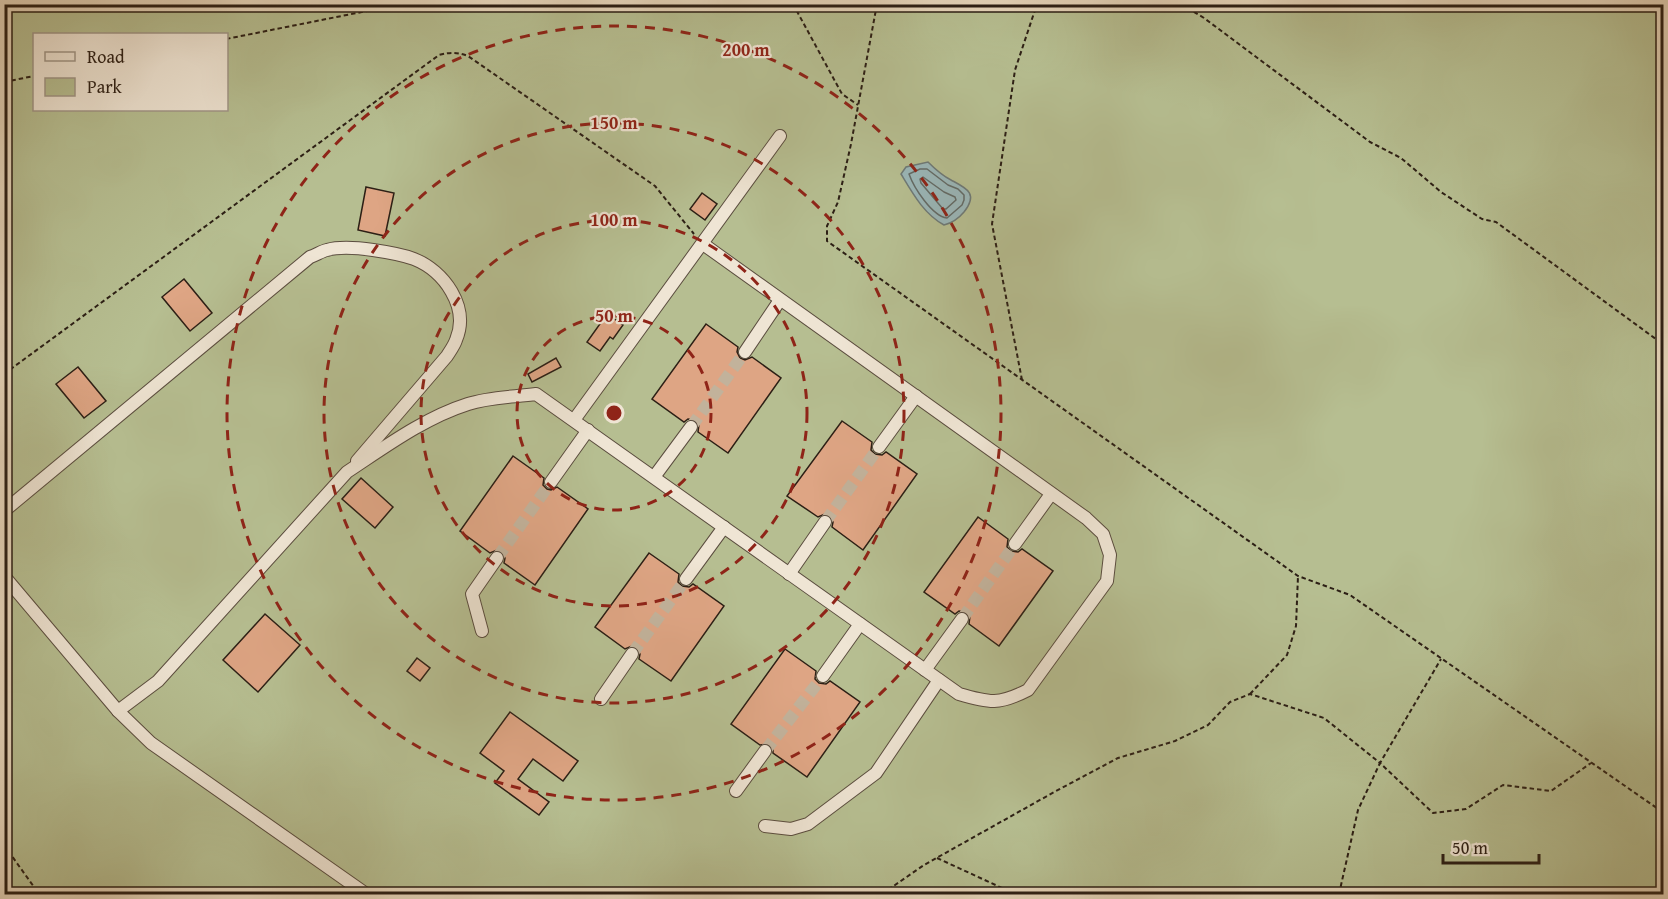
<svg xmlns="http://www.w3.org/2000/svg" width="1668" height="899" viewBox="0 0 1668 899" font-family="'Gentium Book Plus',serif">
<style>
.green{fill:#b6be91;stroke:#716e53;stroke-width:1.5;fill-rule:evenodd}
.water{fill:#9ab7b9;stroke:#6e7a77;stroke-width:1.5}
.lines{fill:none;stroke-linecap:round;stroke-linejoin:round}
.shore{stroke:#636b67;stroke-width:1.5}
.building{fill:#dea584;stroke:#2c1f15;stroke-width:1.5}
.minor-tunnel{stroke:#c2b29b;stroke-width:12;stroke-dasharray:12 6;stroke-linecap:butt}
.minor-casing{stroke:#5b4d3f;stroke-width:14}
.path{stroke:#2c1f15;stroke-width:2;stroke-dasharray:4.5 3;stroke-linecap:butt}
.minor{stroke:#efe5d4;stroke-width:12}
.ring{fill:none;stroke:#8f2418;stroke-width:3;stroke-dasharray:10 8}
.centre{fill:#8f2418;stroke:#efe5d4;stroke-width:3}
.ring-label{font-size:18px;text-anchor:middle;font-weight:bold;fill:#8f2418;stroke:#efe5d4;stroke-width:4.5;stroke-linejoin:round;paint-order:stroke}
</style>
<rect width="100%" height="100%" fill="#e7d7bd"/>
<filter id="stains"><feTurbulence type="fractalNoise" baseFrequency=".00333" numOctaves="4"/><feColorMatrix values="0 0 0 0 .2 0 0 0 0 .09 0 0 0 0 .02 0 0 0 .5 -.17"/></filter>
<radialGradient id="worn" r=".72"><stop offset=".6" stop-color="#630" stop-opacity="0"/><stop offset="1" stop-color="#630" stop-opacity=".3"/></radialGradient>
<!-- green -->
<path class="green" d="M5,5H1663V894H5ZM34,34H226V110H34Z"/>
<!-- water -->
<path class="water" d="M928,162C935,169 943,176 951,180C966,188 979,193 964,212C959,218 952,223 944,225C924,214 913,194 901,174L906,167Z"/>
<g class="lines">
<!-- shore -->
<g class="shore">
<path d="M920,169H927L948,185L958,189L964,195V200L962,205L947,218C932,216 914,188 909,174Z"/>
<path d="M923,177L944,192L955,197L956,200L946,209H943L921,183L920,179Z"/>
</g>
</g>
<!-- building -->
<g class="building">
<path d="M366,187L394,193L385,236L358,230Z"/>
<path d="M702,193L717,204L705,220L690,209Z"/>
<path d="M184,279L212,313L190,331L162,297Z"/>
<path d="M607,314L623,325L613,339L610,337L600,351L587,342Z"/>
<path d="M706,324L738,347L737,352L740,358L745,360L752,357L781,378L728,453L698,432L699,424L695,420L688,419L684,422L652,399Z"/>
<path d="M556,358L561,367L532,382L528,374Z"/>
<path d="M78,367L106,401L84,418L56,384Z"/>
<path d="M842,421L872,442L871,450L875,454L882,455L886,452L917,474L863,550L832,527L833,522L830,516L825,514L818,517L787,496Z"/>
<path d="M513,456L544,478L543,485L547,489L551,490L557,487L588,509L535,585L504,563L505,558L502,552L497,550L490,553L460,531Z"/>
<path d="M361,478L393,507L375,528L342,499Z"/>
<path d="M978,517L1008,539L1007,547L1011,551L1018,552L1022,549L1053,571L999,646L969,624L970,616L966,612L959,611L955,614L924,592Z"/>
<path d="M649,553L679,574L678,582L682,586L689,587L693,584L724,606L671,681L639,659L640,654L637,648L632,646L625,649L595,627Z"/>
<path d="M265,614L300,645L258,692L223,660Z"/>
<path d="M785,649L816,671L815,679L819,683L826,684L830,681L860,702L807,777L773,753V748L769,744L760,745L731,724Z"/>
<path d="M417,658L430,668L420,681L407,671Z"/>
<path d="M510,712L578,761L563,781L533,759L518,779L549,802L539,815L495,783L504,771L480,753Z"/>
</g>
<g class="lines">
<!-- minor-tunnel -->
<g class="minor-tunnel">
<path d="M691,427L745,352"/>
<path d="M825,522L879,447"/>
<path d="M497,558L551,482"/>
<path d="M962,619L1015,544"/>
<path d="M632,654L686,579"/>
<path d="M765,751L823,676"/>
</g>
<!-- minor casing -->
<g class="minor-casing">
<g id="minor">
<path d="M745,352L780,300"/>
<path d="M574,420L780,136"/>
<path d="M879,447L916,396"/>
<path d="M654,477L691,427"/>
<path d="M551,482L588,430"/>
<path d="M4,511L310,257C316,255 322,251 327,250C341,246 359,248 373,250C387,252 401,254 414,259C444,271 470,307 456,340C454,346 450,351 447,356L357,461"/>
<path d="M1015,544L1051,494"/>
<path d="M789,574L825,522"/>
<path d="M4,576L118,711L151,743L366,894"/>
<path d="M686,579L724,527"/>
<path d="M482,631L472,594L497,558"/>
<path d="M925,670L962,619"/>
<path d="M823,676L860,624"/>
<path d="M601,699L632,654"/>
<path d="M118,711L158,681L347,472C385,447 424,418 468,404C489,397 514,397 536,394L959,694C990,703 999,705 1028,690L1107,581L1110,555L1103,534L1086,518L703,244"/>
<path d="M736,791L765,751"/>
<path d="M765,826L791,829L808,824L876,773L939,680"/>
</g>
</g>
<!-- path -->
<g class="path">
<path d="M793,4L842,94L858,105"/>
<path d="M877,4L851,144L838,202L827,226V241L1298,576L1350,595L1664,813"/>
<path d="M1181,4L1204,18L1370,142L1401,158L1441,192L1482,219L1496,222L1664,345"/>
<path d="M226,39L402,4"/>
<path d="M4,82L34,76"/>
<path d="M4,374L439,55C450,52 457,52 468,56L655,186L694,234"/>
<path d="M1022,380L992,224L1015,70L1037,4"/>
<path d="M1250,694L1287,655L1296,626L1298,576"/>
<path d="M4,845L39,894"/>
<path d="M937,858L1015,894"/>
<path d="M882,894L924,865L1056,791L1118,758L1175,741L1208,725L1230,702L1250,694L1324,718L1380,763L1441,659"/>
<path d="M1339,894L1358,810L1380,763L1433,813L1466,809L1503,785L1551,791L1591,763"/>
</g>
<!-- minor -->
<use href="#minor" class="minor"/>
</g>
<!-- distance rings -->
<g class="ring">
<circle cx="614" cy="413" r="97"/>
<circle cx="614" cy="413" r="193"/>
<circle cx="614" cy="413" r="290"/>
<circle cx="614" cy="413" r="387"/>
</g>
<circle cx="614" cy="413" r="9" class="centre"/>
<g class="ring-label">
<text x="746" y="56">200 m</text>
<text x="614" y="129">150 m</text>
<text x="614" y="226">100 m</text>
<text x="614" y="322">50 m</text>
</g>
<!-- margin -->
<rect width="1668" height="899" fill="none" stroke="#e7d7bd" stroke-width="24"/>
<rect x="6" y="6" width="1656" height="887" fill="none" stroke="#2c1f15" stroke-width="3"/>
<rect x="12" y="12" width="1644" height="875" fill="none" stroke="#2c1f15" stroke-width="1.5"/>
<!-- legend -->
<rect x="33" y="33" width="195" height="78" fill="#efe5d4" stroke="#a19688" stroke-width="1.5"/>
<rect x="45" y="52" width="30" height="9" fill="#efe5d4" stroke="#a19688" stroke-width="1.5"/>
<text x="87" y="63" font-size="18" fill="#2c1f15">Road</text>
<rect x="45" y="78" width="30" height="18" fill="#b6be91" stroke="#a19688" stroke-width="1.5"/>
<text x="87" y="93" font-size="18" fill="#2c1f15">Park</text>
<!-- scale -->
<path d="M1443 854v9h96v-9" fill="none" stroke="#2c1f15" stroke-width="3"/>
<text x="1452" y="854" font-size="18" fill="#2c1f15" stroke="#efe5d4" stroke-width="4.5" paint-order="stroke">50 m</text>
<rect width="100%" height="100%" filter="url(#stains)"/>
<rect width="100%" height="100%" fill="url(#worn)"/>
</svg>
